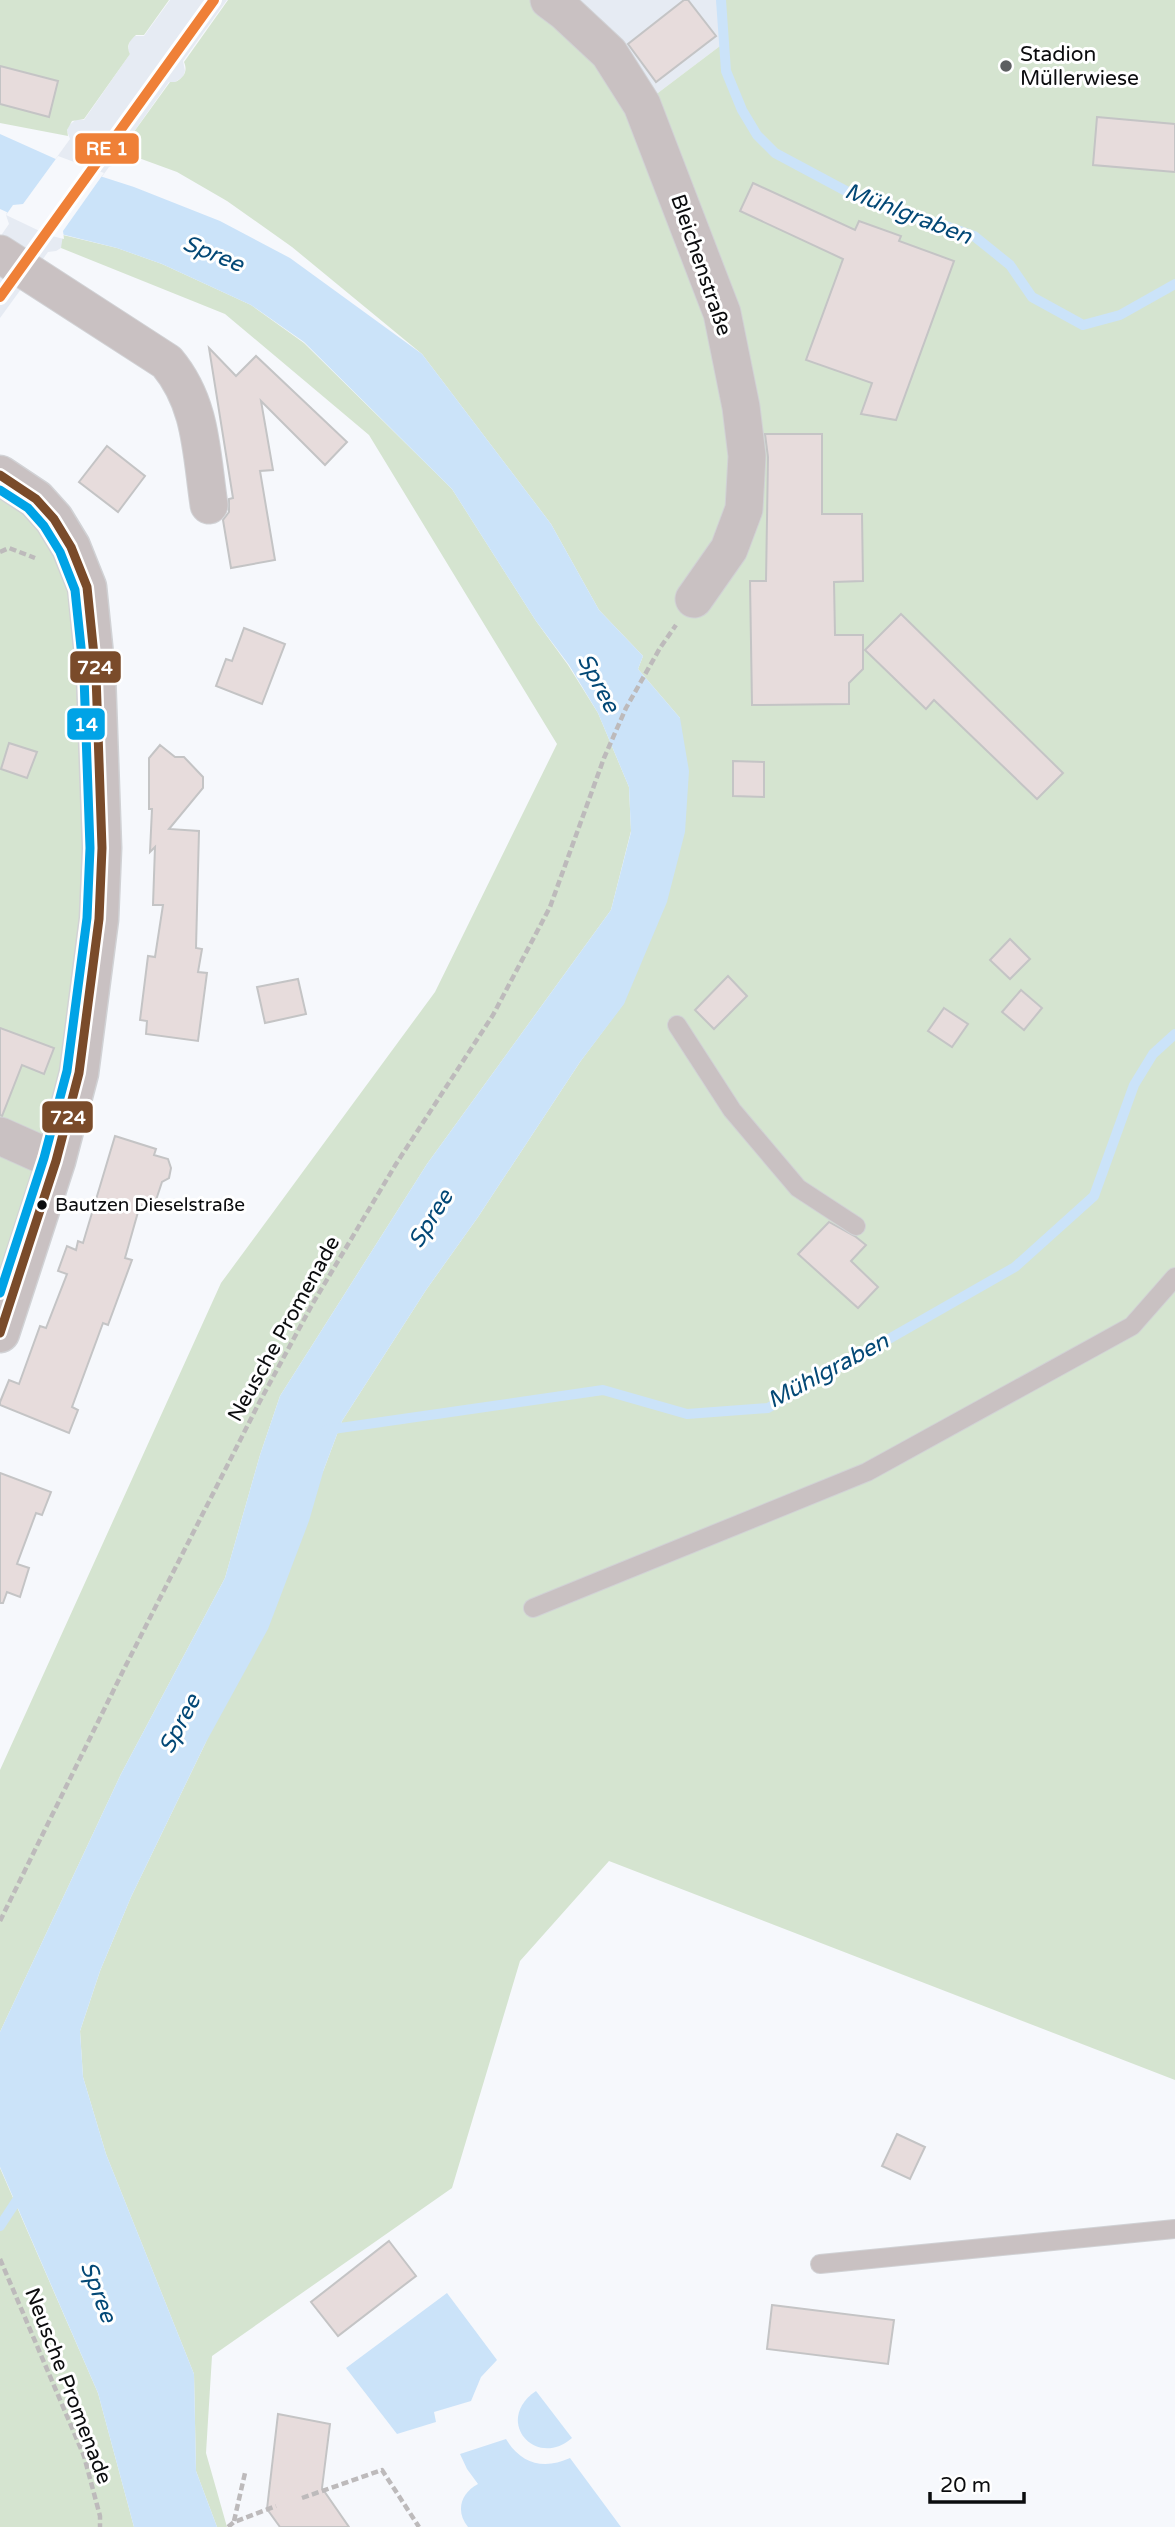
<svg xmlns="http://www.w3.org/2000/svg" width="1175" height="2527" viewBox="0 0 1175 2527" font-family="'Varela Round',sans-serif">
<style>
.built{fill:#e6ebf3}
.green{fill:#d5e4d0}
.water{fill:#cbe3f9}
.pier{fill:#f6f8fc}
.lines{fill:none;stroke-linecap:round;stroke-linejoin:round}
.stream{stroke:#cbe3f9;stroke-width:10}
.building{fill:#e7dcdc;stroke:#c4c4c5;stroke-width:2}
.service-casing{stroke:#d1d2d5;stroke-width:20}
.minor-casing{stroke:#d1d2d5;stroke-width:39}
.tertiary-casing{stroke:#d1d2d5;stroke-width:41}
.path{stroke:#bdbabb;stroke-width:4.5;stroke-dasharray:7 3.5;stroke-linecap:butt}
.service{stroke:#c9c1c2;stroke-width:18}
.minor{stroke:#c9c1c2;stroke-width:37}
.tertiary{stroke:#c9c1c2;stroke-width:38}
.bus-1-casing{stroke:#fff;stroke-width:14}
.bus-2-casing{stroke:#fff;stroke-width:14}
.bus-1{stroke:#7a4b2a;stroke-width:9}
.bus-2{stroke:#00a3e6;stroke-width:9}
.rail-1-casing{stroke:#fff;stroke-width:16}
.rail-1{stroke:#ef8037;stroke-width:10}
.poi-dot{fill:#5d5f61;stroke:#fff;stroke-width:2.5}
.bus-dot{fill:#0b0c0e;stroke:#fff;stroke-width:2.5}
.labels{text-anchor:middle;dominant-baseline:central;stroke-width:6;stroke-linejoin:round;paint-order:stroke}
.bus-label{font-size:19px;fill:#0b0c0e;stroke:#fff;text-anchor:start}
.poi-label{font-size:21px;fill:#0b0c0e;stroke:#fff;text-anchor:start}
.street-label{font-size:21px;fill:#0b0c0e;stroke:#fff}
.water-label{font-size:23px;font-style:italic;fill:#034876;stroke:#fff}
.line-badge{stroke:#fff;stroke-width:2.5}
.badge-label{font-size:19px;text-anchor:middle;font-weight:bold;fill:#fff}
</style>
<rect width="100%" height="100%" fill="#f6f8fc"/>
<!-- built -->
<g class="built">
<path d="M170,0H227L183,61L185,71L183,77L175,82H169L123,147L124,157L121,163L109,167L62,231L64,242L61,248L56,251L48,252L0,318V237L9,224L6,215L8,209L23,204L70,139L67,131L68,126L77,119L84,120L130,54L128,50L130,40L135,36H144Z"/>
<path d="M549,0H720L724,43L642,105Z"/>
</g>
<!-- green -->
<g class="green">
<path d="M0,0H169L144,35H136C129,41 126,46 130,54L84,119L72,121L67,130L68,136L0,123Z"/>
<path d="M228,0H549L642,105L724,43L721,0H1175V2080L609,1861L520,1961L452,2188L212,2356L206,2453L227,2527H217L196,2471L194,2374L106,2154L83,2077L80,2031L100,1971L131,1897L205,1744L324,1469L342,1421L426,1290L478,1217L580,1062L624,1003L680,718L638,669L643,656L599,610L551,524L422,354L292,247L227,201L177,172L125,153L123,147L170,82H175C184,78 188,71 184,62Z"/>
<path d="M63,235L117,248L162,264L251,305L304,343L452,489L536,621L568,665L598,713L629,787L631,831L611,910L427,1164L280,1396L260,1455L225,1578L121,1774L0,2032V1770L221,1283L435,992L557,744L369,435L225,314L61,248Z"/>
<path d="M0,496L46,529L72,587L85,815L77,970L57,1114L0,1283Z"/>
<path d="M0,2168L98,2393L134,2527H0Z"/>
</g>
<!-- water -->
<g class="water">
<path d="M0,134L78,169L134,187L220,221L290,258L422,354L551,524L599,610L643,656L638,669L680,718L689,771L685,832L667,902L624,1004L580,1062L478,1217L426,1290L342,1421L324,1469L309,1521L268,1629L205,1744L131,1897L100,1971L80,2031L83,2077L106,2154L194,2374L196,2471L217,2527H134L98,2393L0,2167V2032L121,1774L225,1578L260,1455L280,1396L427,1164L611,910L631,832L629,787L598,713L569,665L536,621L452,489L304,342L251,305L162,264L117,248L49,231L0,209Z"/>
<path d="M447,2293L497,2360L481,2377L471,2401L434,2412L436,2422L397,2434L346,2368Z"/>
<path d="M536,2391L572,2438C535,2470 493,2420 536,2391Z"/>
<path d="M506,2439C521,2464 544,2470 570,2458L621,2527H468C455,2511 461,2493 478,2484L467,2469L460,2454Z"/>
</g>
<!-- pier -->
<path class="pier" d="M58,156L104,173L63,231L64,239L48,235L6,215L13,205L23,204Z"/>
<g class="lines">
<!-- stream -->
<g class="stream">
<path d="M721,0L726,71L742,110L757,135L775,153L846,191L974,236L1010,265L1032,297L1083,325L1120,315L1175,284"/>
<path d="M326,1430L603,1390L687,1414L768,1408L1015,1267L1094,1196L1134,1085L1153,1054L1175,1034"/>
<path d="M0,2226L21,2194"/>
</g>
</g>
<!-- building -->
<g class="building">
<path d="M684,0H688L716,36L656,82L628,44Z"/>
<path d="M0,66L58,81L49,117L0,104Z"/>
<path d="M1097,117L1175,124V172L1093,165Z"/>
<path d="M753,183L855,230L859,221L901,236L899,241L954,261L896,420L861,414L872,383L806,360L843,259L740,211Z"/>
<path d="M209,348L236,376L256,356L347,442L325,465L261,401L273,470L260,471L275,560L231,568L223,520L229,512V499L233,498Z"/>
<path d="M765,434H822V514H862L863,581L834,582L835,635H863V669L849,683V704L752,705L750,581H766L768,457Z"/>
<path d="M107,446L145,476L118,512L79,482Z"/>
<path d="M901,614L1063,773L1037,799L934,700L926,709L865,650Z"/>
<path d="M244,628L285,644L262,704L216,686L226,659L232,661Z"/>
<path d="M9,743L37,752L27,778L1,769Z"/>
<path d="M160,745L175,757H184L203,777V788L169,829L199,831L196,948L202,949L198,972L207,973L198,1041L146,1034L147,1021L140,1020L148,956L155,957L163,905H153L155,847L150,852L152,809H149V758Z"/>
<path d="M733,761L764,762V797L733,796Z"/>
<path d="M1010,939L1030,959L1010,979L990,960Z"/>
<path d="M728,976L747,996L714,1029L695,1010Z"/>
<path d="M298,979L306,1014L265,1023L257,987Z"/>
<path d="M1021,990L1042,1008L1024,1030L1002,1012Z"/>
<path d="M944,1008L968,1024L952,1047L928,1031Z"/>
<path d="M0,1028L54,1048L44,1074L22,1065L2,1116L0,1115Z"/>
<path d="M115,1136L156,1149L154,1155L168,1159L171,1168L169,1178L162,1182L153,1209L140,1205L125,1258L132,1260L108,1325L103,1323L72,1407L78,1410L69,1433L0,1405V1402L9,1380L19,1384L40,1326L46,1328L67,1274L58,1271L67,1246L76,1250L78,1241L83,1243Z"/>
<path d="M829,1222L856,1237L866,1245L851,1261L878,1287L858,1308L798,1254Z"/>
<path d="M0,1473L51,1492L42,1515L36,1513L17,1564L29,1568L20,1597L7,1592L3,1603H0Z"/>
<path d="M897,2134L925,2147L910,2179L882,2166Z"/>
<path d="M389,2241L416,2276L338,2336L311,2302Z"/>
<path d="M772,2305L894,2320L888,2364L767,2349Z"/>
<path d="M278,2414L330,2424L322,2488L349,2527H280L267,2509Z"/>
</g>
<g class="lines">
<!-- service casing -->
<g class="service-casing">
<g id="service">
<path d="M677,1025L732,1110L798,1188L856,1226"/>
<path d="M533,1608L867,1472L1132,1326L1175,1277"/>
<path d="M820,2264L1175,2229"/>
</g>
</g>
<!-- minor casing -->
<g class="minor-casing">
<g id="minor">
<path d="M549,0L565,12L609,53L642,105L722,313L741,407L747,456L744,509L729,549L694,599"/>
<path d="M0,254L167,362C202,404 201,452 209,505"/>
<path d="M0,1136L56,1161"/>
</g>
</g>
<!-- tertiary casing -->
<g class="tertiary-casing">
<path id="tertiary" d="M0,475L36,499L54,519L71,547L87,587L96,675L102,848L99,919L79,1073L56,1161L0,1333"/>
</g>
<!-- path -->
<g class="path">
<path d="M0,552L9,548L35,558"/>
<path d="M0,1921L124,1669L259,1403L313,1303L396,1164L493,1015L550,907L604,758L626,708L660,648L676,625"/>
<path d="M0,2259L84,2456L100,2516V2527"/>
<path d="M302,2498L382,2470L419,2527"/>
<path d="M234,2521L245,2473"/>
<path d="M228,2527L234,2522L276,2506"/>
</g>
<!-- service -->
<use href="#service" class="service"/>
<!-- minor -->
<use href="#minor" class="minor"/>
<!-- tertiary -->
<use href="#tertiary" class="tertiary"/>
<!-- bus-1 casing -->
<g class="bus-1-casing">
<path id="bus-1" d="M0,475L36,499L54,519L71,547L87,587L96,675L102,848L99,919L79,1073L56,1161L0,1333"/>
</g>
<!-- bus-2 casing -->
<g class="bus-2-casing">
<path id="bus-2" d="M0,490L28,508L44,526L60,552L75,590L84,676L90,848L87,918L67,1071L44,1158L0,1293"/>
</g>
<!-- bus-1 -->
<use href="#bus-1" class="bus-1"/>
<!-- bus-2 -->
<use href="#bus-2" class="bus-2"/>
<!-- rail-1 casing -->
<g class="rail-1-casing">
<path id="rail-1" d="M0,297L214,0"/>
</g>
<!-- rail-1 -->
<use href="#rail-1" class="rail-1"/>
</g>
<!-- markers -->
<circle class="poi-dot" cx="1006" cy="66" r="7"/>
<circle class="bus-dot" cx="42" cy="1205" r="6"/>
<g class="labels">
<!-- bus labels -->
<g class="bus-label">
<text x="55" y="1205">Bautzen Dieselstraße</text>
</g>
<!-- poi labels -->
<g class="poi-label">
<text x="1020" y="54">Stadion<tspan x="1020" dy="24">Müllerwiese</tspan></text>
</g>
<!-- street labels -->
<g class="street-label">
<text transform="translate(701 265) rotate(71)">Bleichenstraße</text>
<text transform="translate(284 1329) rotate(-61)">Neusche Promenade</text>
<text transform="translate(68 2386) rotate(69)">Neusche Promenade</text>
</g>
<!-- water labels -->
<g class="water-label">
<text transform="translate(908 214) rotate(21)">Mühlgraben</text>
<text transform="translate(213 254) rotate(22)">Spree</text>
<text transform="translate(598 683) rotate(62)">Spree</text>
<text transform="translate(431 1219) rotate(-58)">Spree</text>
<text transform="translate(828 1371) rotate(-28)">Mühlgraben</text>
<text transform="translate(180 1724) rotate(-62)">Spree</text>
<text transform="translate(98 2292) rotate(69)">Spree</text>
</g>
</g>
<g class="line-badge">
<rect x="74" y="132" width="66" height="33" rx="7" fill="#ef8037"/>
<rect x="69" y="650" width="53" height="34" rx="7" fill="#7a4b2a"/>
<rect x="66" y="707" width="40" height="34" rx="7" fill="#00a3e6"/>
<rect x="41" y="1100" width="53" height="34" rx="7" fill="#7a4b2a"/>
</g>
<g class="badge-label">
<text x="107" y="155">RE 1</text>
<text x="95" y="674">724</text>
<text x="86" y="731">14</text>
<text x="68" y="1124">724</text>
</g>
<!-- scale -->
<path d="M930 2492v10h94v-10" fill="none" stroke="#0b0c0e" stroke-width="3.5"/>
<text x="940" y="2492" font-size="21" fill="#0b0c0e" stroke="#ffffff" stroke-width="5" paint-order="stroke">20 m</text>
</svg>
